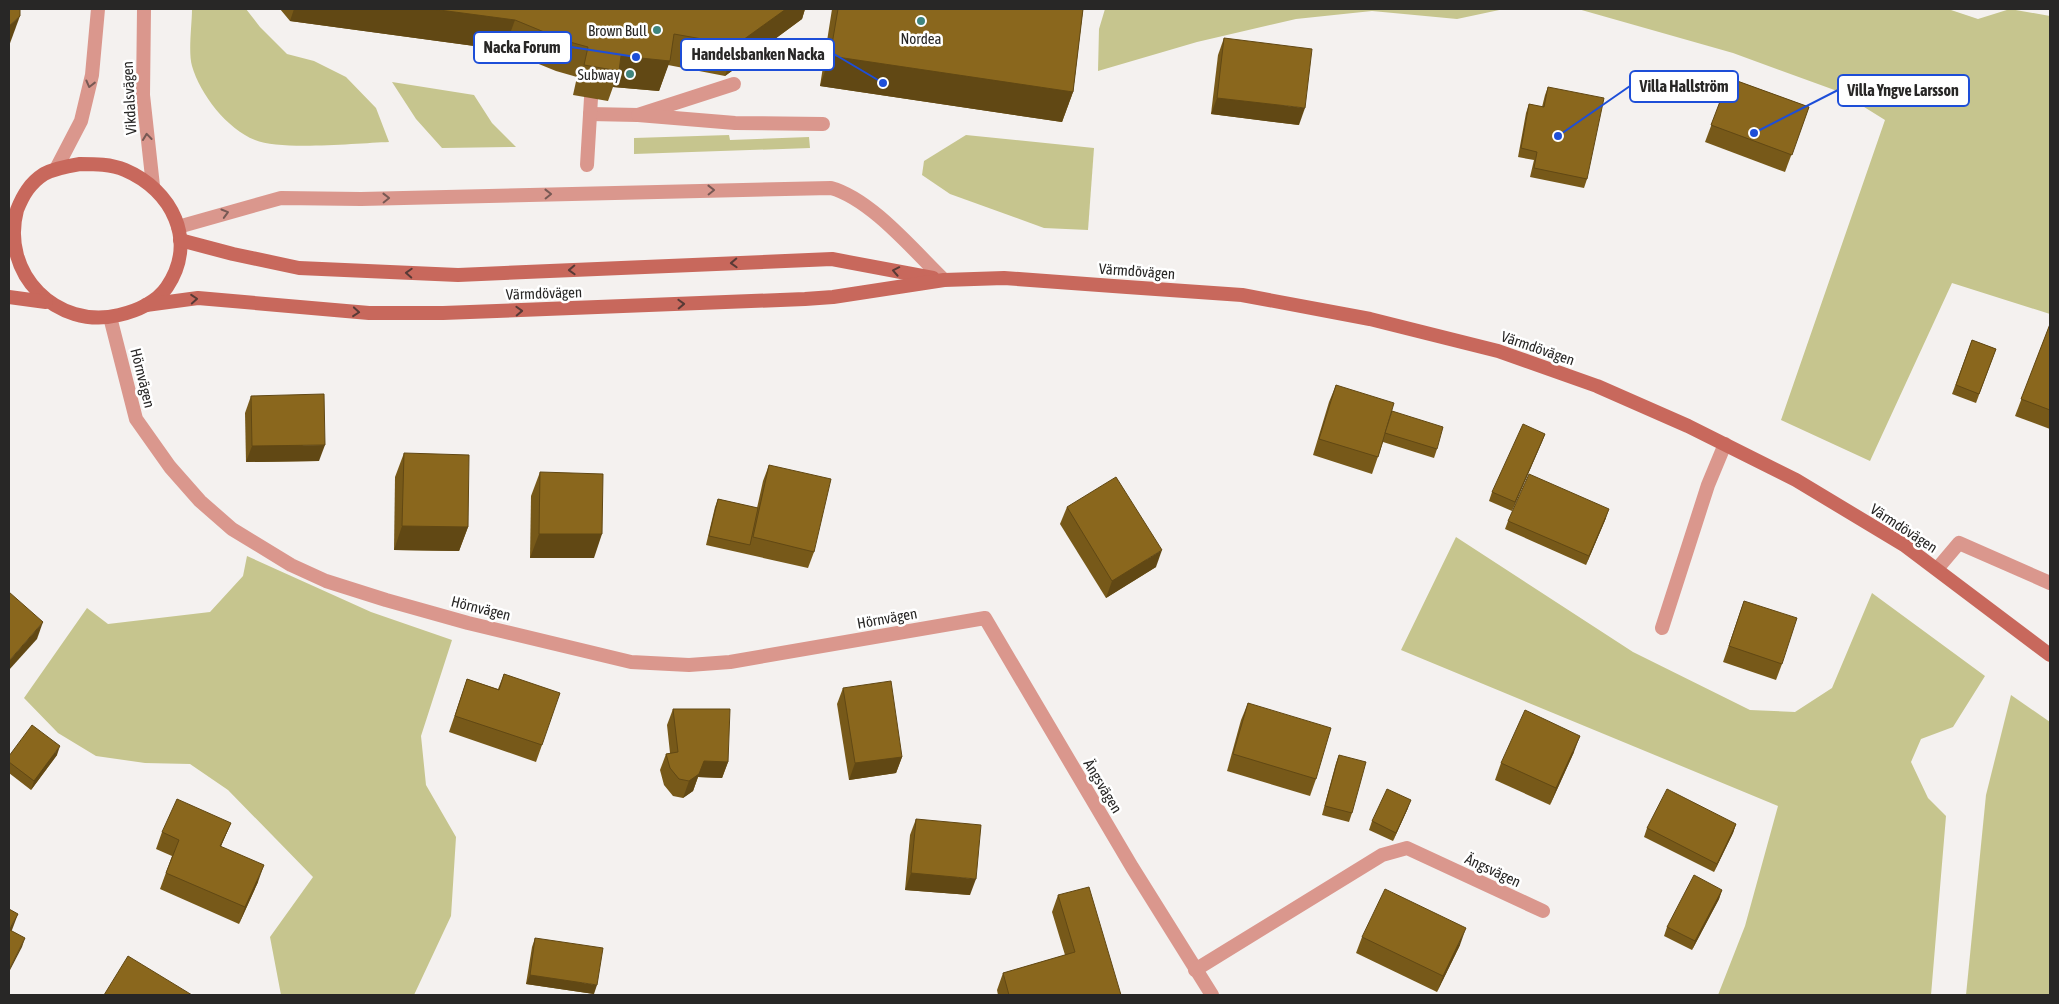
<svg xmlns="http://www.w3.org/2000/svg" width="2059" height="1004" viewBox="0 0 2059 1004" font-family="'Asap Condensed',sans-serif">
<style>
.green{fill:#c6c58e}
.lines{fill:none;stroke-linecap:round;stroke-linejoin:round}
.service{stroke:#da978d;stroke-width:14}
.pedestrian{stroke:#da978d;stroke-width:14}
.minor{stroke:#da978d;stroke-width:14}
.tertiary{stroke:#da978d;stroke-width:14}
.secondary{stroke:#c8685c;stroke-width:14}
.wall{fill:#775919}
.shaded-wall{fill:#614814}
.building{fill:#8a671d;stroke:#614814}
.oneway{stroke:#785954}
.oneway2{stroke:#583a36}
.poi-dot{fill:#3f857e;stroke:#fff;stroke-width:2}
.labels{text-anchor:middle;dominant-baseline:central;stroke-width:5;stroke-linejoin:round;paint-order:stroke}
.poi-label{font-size:15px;fill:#282726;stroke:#fff;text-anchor:end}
.street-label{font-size:15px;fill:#282726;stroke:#fff}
.leader{fill:none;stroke:#1d4ed8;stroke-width:2}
.callout-dot{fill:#1d4ed8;stroke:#fff;stroke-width:2}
.callout{fill:#fff;stroke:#1d4ed8;stroke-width:2}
.callout-label{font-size:16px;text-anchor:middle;font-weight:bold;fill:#282726}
</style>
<rect width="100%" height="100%" fill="#f4f1ef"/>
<!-- green -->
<g class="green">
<path d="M192,9H246L260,27L287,54L314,61L346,77L376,108L389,142C358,143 281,151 255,140C227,129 200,94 192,66C188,52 192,24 192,9Z"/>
<path d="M1105,9H1504L1457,19L1372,11L1296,19L1197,42L1098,71L1099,29Z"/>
<path d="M1578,9H1948L1978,19L2010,9L2050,16V314L1952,283L1870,461L1781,420L1885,120L1840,92L1733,53Z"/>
<path d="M392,82L474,95L492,123L516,147L442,148L416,119Z"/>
<path d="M729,135L730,140L809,137L810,148L634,154V138Z"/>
<path d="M966,135L1094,148L1088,230L1044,228L950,194L922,175L924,161Z"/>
<path d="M1456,537L1633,652L1750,710L1795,712L1832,688L1872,593L1985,676L1953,727L1921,739L1911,762L1928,798L1946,816L1931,995H1718L1745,926L1778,806L1401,650Z"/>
<path d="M247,556L371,612L452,640L421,736L426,785L456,837L451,916L414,995H281L270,937L313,877L228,790L190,764L145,763L96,756L58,733L24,698L87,608L108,624L210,612L243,576Z"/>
<path d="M2011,695L2050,722V995H1966L1986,795Z"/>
</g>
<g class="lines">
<!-- service -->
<g class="service">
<path d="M178,227L281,198L361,199L831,188C871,199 914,251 944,280"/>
<path d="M1937,569L1959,543L2050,583"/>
<path d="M1662,628L1708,485L1725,444"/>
</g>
<!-- pedestrian -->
<g class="pedestrian">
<path d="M590,114L638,115L734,84"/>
<path d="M638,115L735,123L823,124"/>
<path d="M587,165L591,98"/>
</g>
<!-- minor -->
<g class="minor">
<path d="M110,317L136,419L170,467L200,501L232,529L291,565L326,581L386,600L468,623L631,662L689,665L730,662L985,618L1132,867L1212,995"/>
<path d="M1195,970L1382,855L1407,848L1543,911"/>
</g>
<!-- tertiary -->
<g class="tertiary">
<path d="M144,9L143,95L153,186"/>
<path d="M56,169L81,121L92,75L98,9"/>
</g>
<!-- secondary -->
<g class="secondary">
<path d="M80,164C95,164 111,164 125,170C172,190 198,241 167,287C157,302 137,311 119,315C57,330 0,274 17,210C23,195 30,183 44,174C55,168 68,166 80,164Z"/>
<path d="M180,240L233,254L299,268L458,275L832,259L933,278"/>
<path d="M9,297L46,302"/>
<path d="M146,305L198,298L369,313H443L805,299L833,297L944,280L1004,278L1127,287L1242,295L1370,319L1498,351L1597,386L1688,426L1796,480L1904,545L2050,655"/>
</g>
</g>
<!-- wall -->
<g class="wall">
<path d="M280,9H805L802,19L725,76L668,65L659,91L613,87L608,101L573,95L577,77L556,71L504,50L290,21Z"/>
<path d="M832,9H1083L1073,92L1062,122L820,86Z"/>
<path d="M1224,38L1299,125L1211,114L1218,55Z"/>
<path d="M1729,78L1809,107L1785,172L1705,142Z"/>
<path d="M1548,87L1587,179L1584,188L1530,177L1534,160L1518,157L1526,113L1529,104L1542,107L1545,95Z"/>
<path d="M2050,324V429L2015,416Z"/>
<path d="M1972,340L1996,349L1976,403L1952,394Z"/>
<path d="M1336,385L1437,449L1434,458L1383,442L1372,474L1313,455L1329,402Z"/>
<path d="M251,396L319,461L246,462L245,413Z"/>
<path d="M1545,434L1512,511L1489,501L1492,492Z"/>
<path d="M404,453L468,527L459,551L394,550L395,477Z"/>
<path d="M769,465L814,552L808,568L706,545L715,507L718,499L757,508L763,481Z"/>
<path d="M540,472L594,558H530L531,496Z"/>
<path d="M1067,507L1156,567L1106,598L1060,524Z"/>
<path d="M1606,518L1586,565L1505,529L1508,521Z"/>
<path d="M1744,601L1782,664L1776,680L1723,662Z"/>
<path d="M504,674L542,745L536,762L449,732L467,679L498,689Z"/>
<path d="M843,688L902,757L896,773L849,780L837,704Z"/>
<path d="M1248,703L1316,779L1310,796L1227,771L1241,720Z"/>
<path d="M673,709L728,762L722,778L698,777L693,791L683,798L673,796L664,785L660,770L666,754L670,753L667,725Z"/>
<path d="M1574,752L1550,805L1495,780L1501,763Z"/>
<path d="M57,755L31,790L9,773V756Z"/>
<path d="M1339,755L1352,813L1349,822L1322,815L1336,763Z"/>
<path d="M1408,808L1393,841L1369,830L1372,821Z"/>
<path d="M916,819L970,895L905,890L910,835Z"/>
<path d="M231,823L221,846L258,882L239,924L160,889L172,856L156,849L162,832Z"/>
<path d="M1736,824L1733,833L1714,872L1644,837L1647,828Z"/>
<path d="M1722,890L1719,899L1692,950L1664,936L1667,927Z"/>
<path d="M1058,895L1121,995H998L997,990L1003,973L1065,955L1052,912Z"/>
<path d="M1362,937L1460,945L1437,992L1356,953Z"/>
<path d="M535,938L594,994L526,984L532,947Z"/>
</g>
<!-- shaded-wall -->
<g class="shaded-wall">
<path d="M294,9H432L515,20L504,50L290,21Z"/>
<path d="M786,9H805L802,19L725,76L736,45Z"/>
<path d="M20,16L9,46V26Z"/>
<path d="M621,56L670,61L659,91L613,87L619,71Z"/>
<path d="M830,56L1073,92L1062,122L820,86Z"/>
<path d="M1217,98L1305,108L1299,125L1211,114Z"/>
<path d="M1545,434L1542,442L1512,511L1515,502Z"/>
<path d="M325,445L319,461L246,462L252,446Z"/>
<path d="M1609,509L1606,518L1586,565L1589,556Z"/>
<path d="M402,526L468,527L459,551L394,550Z"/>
<path d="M539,534H602L594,558H530Z"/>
<path d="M1162,550L1156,567L1106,598L1112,581Z"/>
<path d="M43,622L37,639L9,670V661Z"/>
<path d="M1580,736L1574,752L1550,805L1556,788Z"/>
<path d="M60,746L57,755L31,790L34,781Z"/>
<path d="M902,757L896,773L849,780L855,763Z"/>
<path d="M704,761L728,762L722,778L698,777L693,791L683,798L689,781Z"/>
<path d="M1411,800L1408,808L1393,841L1396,833Z"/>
<path d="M231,823L224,839L214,863L220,846Z"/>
<path d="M1736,824L1733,833L1714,872L1717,864Z"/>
<path d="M264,865L258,882L239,924L245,907Z"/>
<path d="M911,873L976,879L970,895L905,890Z"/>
<path d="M1722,890L1719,899L1692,950L1695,941Z"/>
<path d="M18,914L12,930L9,935V930Z"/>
<path d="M1466,928L1460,945L1437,992L1443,976Z"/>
<path d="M25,938L22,947L9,972L10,968Z"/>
<path d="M530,975L597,985L594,994L526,984Z"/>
</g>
<!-- building -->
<g class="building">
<path d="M9,9H20V16L9,26Z"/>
<path d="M432,9H786L736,45L674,34L670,61L621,56L619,71L584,65L588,47L566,41L515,20Z"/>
<path d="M838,9H1083L1073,92L830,56Z"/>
<path d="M1224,38L1312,49L1305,108L1217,98Z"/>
<path d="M1729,78L1809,107L1792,155L1711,125Z"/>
<path d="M1548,87L1604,98L1587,179L1534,168L1537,152L1521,148L1529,104L1544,107Z"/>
<path d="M2050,324V410L2021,399Z"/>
<path d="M1972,340L1996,349L1979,394L1956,385Z"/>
<path d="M1336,385L1394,403L1378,457L1319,439Z"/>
<path d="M324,394L325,445L252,446L251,396Z"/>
<path d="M1392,411L1443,427L1437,449L1385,433Z"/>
<path d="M1523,424L1545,434L1515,502L1492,492Z"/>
<path d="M404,453L469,455L468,527L402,526Z"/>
<path d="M769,465L831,479L814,552L753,537Z"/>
<path d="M540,472L603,474L602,534H539Z"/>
<path d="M1529,474L1609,509L1589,556L1508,521Z"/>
<path d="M1116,477L1162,550L1112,581L1067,507Z"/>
<path d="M718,499L758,508L750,545L709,536Z"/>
<path d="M9,592L43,622L9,661Z"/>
<path d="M1744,601L1797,618L1782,664L1729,646Z"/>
<path d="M504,674L560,693L542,745L455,716L467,679L499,690Z"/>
<path d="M891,681L902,757L855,763L843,688Z"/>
<path d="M1248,703L1331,728L1316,779L1233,754Z"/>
<path d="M673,709H730L728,762L704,761L699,774L689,781L679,779L670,768L666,754L678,752Z"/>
<path d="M1525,710L1580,736L1556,788L1501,763Z"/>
<path d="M32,725L60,746L34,781L9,762V756Z"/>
<path d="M1339,755L1366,762L1352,813L1325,806Z"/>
<path d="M1387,789L1411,800L1396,833L1372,821Z"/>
<path d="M1667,789L1736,824L1717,864L1647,828Z"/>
<path d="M177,799L231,823L220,846L264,865L245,907L166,873L179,840L162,832Z"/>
<path d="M916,819L981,825L976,879L911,873Z"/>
<path d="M1694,875L1722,890L1695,941L1667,927Z"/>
<path d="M1089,887L1121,995H1009L1003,973L1075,952L1058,895Z"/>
<path d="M1385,889L1466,928L1443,976L1362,937Z"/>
<path d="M9,909L18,914L9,930Z"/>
<path d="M10,930L25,938L10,968L9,967V933Z"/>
<path d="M535,938L603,948L597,985L530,975Z"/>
<path d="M128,956L192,995H104Z"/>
</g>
<!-- one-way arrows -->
<defs><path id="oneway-chevron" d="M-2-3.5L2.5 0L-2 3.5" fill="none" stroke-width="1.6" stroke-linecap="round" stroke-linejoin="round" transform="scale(1.25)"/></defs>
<g class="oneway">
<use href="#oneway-chevron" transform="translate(90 84) rotate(104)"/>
<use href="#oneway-chevron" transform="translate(147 137) rotate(-96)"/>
<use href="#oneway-chevron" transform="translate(711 190) rotate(-1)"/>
<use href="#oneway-chevron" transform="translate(548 194) rotate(-1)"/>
<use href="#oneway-chevron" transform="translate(386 198) rotate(-1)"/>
<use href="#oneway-chevron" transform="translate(225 213) rotate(-16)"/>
</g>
<g class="oneway2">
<use href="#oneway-chevron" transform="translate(734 263) rotate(178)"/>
<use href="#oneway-chevron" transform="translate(572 270) rotate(178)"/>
<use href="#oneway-chevron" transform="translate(896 271) rotate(-169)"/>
<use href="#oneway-chevron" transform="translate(409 273) rotate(-177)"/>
<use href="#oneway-chevron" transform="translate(194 299) rotate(-4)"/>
<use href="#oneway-chevron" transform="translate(681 304) rotate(-2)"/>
<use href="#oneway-chevron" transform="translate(519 311) rotate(-2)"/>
<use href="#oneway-chevron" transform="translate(356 312) rotate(5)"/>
</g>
<!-- markers -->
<g class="poi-dot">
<circle cx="921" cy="21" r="5"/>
<circle cx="657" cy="30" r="5"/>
<circle cx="630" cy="74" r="5"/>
</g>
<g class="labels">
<!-- poi labels -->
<g class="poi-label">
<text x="647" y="30">Brown Bull</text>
<text x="921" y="38" text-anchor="middle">Nordea</text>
<text x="620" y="74">Subway</text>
</g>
<!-- street labels -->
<g class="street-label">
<text transform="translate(129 98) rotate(-93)">Vikdalsvägen</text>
<text transform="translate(1137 271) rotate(4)">Värmdövägen</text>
<text transform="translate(544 293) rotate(-2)">Värmdövägen</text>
<text transform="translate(1538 348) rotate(19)">Värmdövägen</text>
<text transform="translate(143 378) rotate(76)">Hörnvägen</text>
<text transform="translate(1904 528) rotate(33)">Värmdövägen</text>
<text transform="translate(481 608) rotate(14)">Hörnvägen</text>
<text transform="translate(887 618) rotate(-10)">Hörnvägen</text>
<text transform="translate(1103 786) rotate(59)">Ängsvägen</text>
<text transform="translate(1493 870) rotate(25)">Ängsvägen</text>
</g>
</g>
<!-- callouts -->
<path class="leader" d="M636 57L571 47M883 83L834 54M1558 136L1630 86M1754 133L1838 90"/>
<g class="callout-dot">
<circle cx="636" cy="57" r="5"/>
<circle cx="883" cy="83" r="5"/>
<circle cx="1558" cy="136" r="5"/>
<circle cx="1754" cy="133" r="5"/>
</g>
<g class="callout">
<rect x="474" y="32" width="97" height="31" rx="5"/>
<rect x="681" y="39" width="153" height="31" rx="5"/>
<rect x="1630" y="71" width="108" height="31" rx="5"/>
<rect x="1838" y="75" width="131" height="31" rx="5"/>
</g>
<g class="callout-label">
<text x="522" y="53">Nacka Forum</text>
<text x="758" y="60">Handelsbanken Nacka</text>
<text x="1684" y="92">Villa Hallström</text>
<text x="1903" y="96">Villa Yngve Larsson</text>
</g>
<!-- border -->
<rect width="2059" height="1004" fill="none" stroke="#282726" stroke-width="20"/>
</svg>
